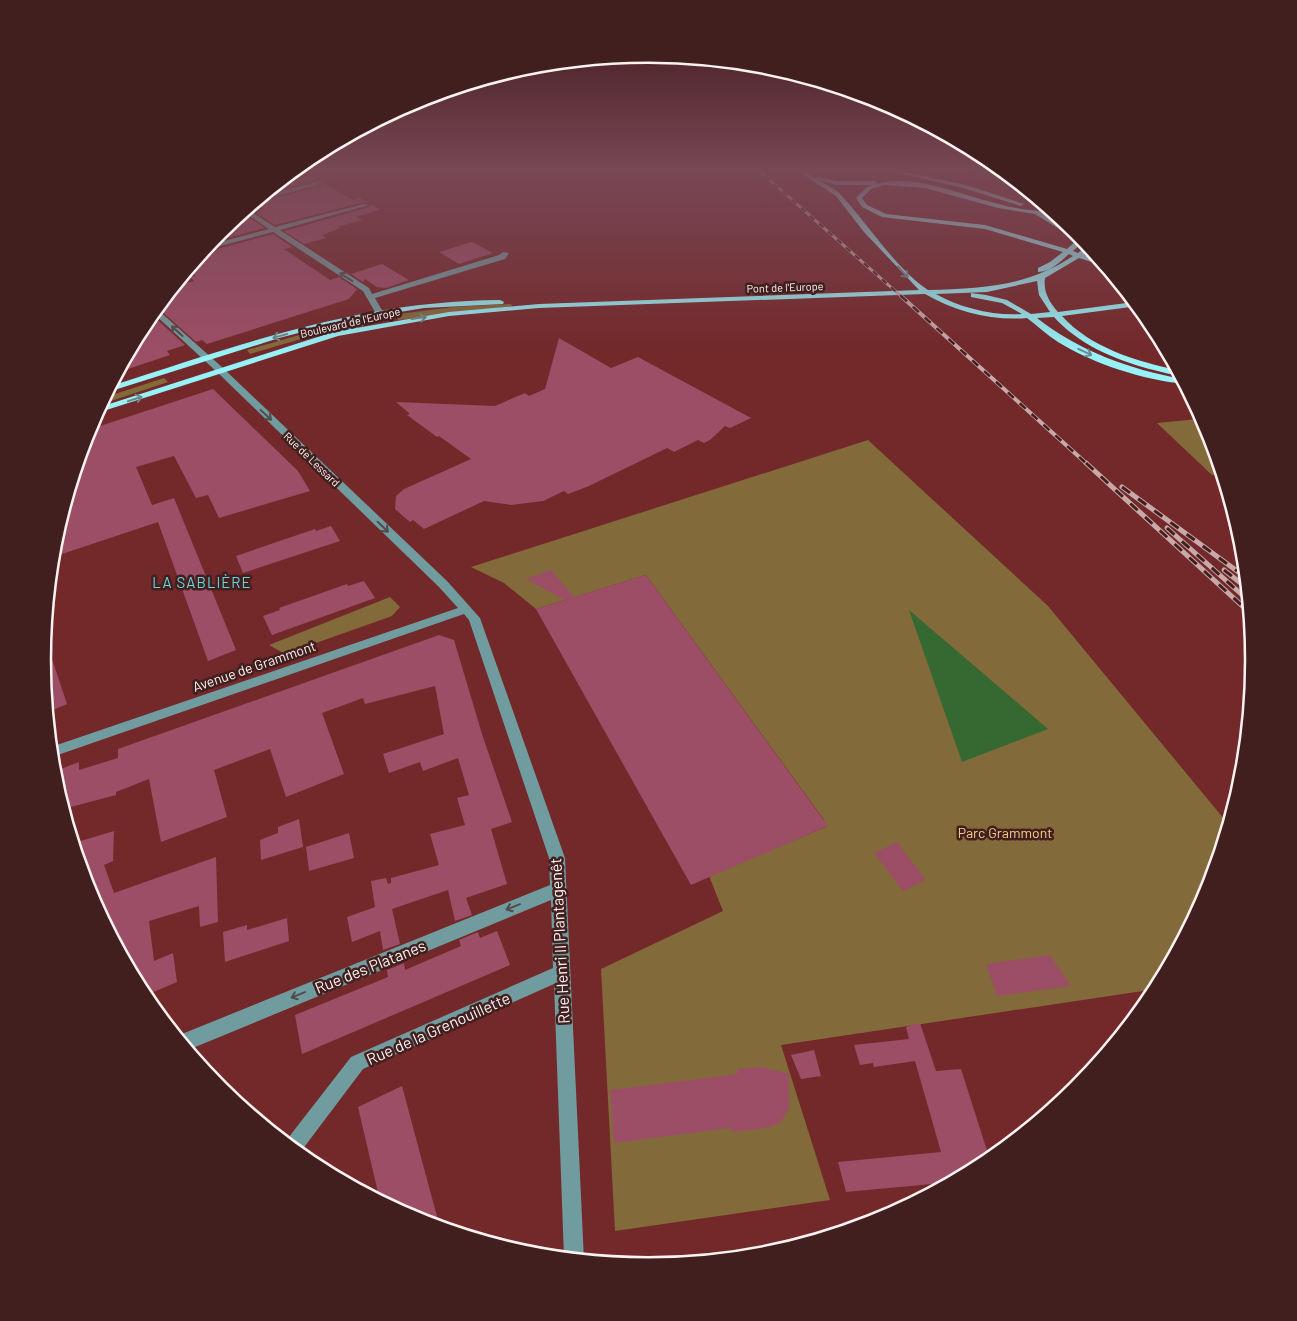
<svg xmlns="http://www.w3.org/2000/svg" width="1297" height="1321" viewBox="0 0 1297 1321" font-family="Barlow,sans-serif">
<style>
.green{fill:#836a3a}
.water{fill:#366931}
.building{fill:#9c4e66}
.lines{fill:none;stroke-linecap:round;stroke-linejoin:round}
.minor{fill:#719c9f;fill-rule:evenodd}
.major{fill:#97f2f8;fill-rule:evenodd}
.rail-far2-casing{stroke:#c9a8a8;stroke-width:3}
.rail-far1-casing{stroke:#c9a8a8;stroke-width:4}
.rail-casing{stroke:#c9a8a8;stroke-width:5}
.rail-far2{stroke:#421f1f;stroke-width:2;stroke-dasharray:6;stroke-linecap:butt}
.rail-far1{stroke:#421f1f;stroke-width:2.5;stroke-dasharray:8;stroke-linecap:butt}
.rail{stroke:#421f1f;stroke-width:3;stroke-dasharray:10;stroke-linecap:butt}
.oneway{stroke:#6c888c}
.oneway2{stroke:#524b4c}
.labels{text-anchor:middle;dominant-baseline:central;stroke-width:5;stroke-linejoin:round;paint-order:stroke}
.far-street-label{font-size:11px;fill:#fcf2f1;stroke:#421f1f}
.street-label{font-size:14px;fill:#fcf2f1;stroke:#421f1f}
.park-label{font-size:14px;fill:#f9cf83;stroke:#421f1f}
.neighbourhood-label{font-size:15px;letter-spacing:1px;fill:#69d5dd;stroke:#421f1f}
.near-street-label{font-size:16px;fill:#fcf2f1;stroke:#421f1f}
.rim{fill:none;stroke:#fcf2f1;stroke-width:2.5}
</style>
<rect width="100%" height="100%" fill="#73282a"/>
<!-- green -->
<g class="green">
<path d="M511,304L512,306L398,320L397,317L392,315L453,307Z"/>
<path d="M362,321L250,354L247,350L296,336Z"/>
<path d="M164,378L168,382L102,404L106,397Z"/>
<path d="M1198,419L1208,429L1222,474L1212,475L1157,423Z"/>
<path d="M868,440L1048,606L1229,825L1208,893L1156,989L781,1045L830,1200L615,1231L601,969L723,911L709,876L826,827L824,820L646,575L536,609L504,583L471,567Z"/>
<path d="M390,597L400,607L392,616L285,654L269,645Z"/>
</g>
<!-- water -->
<g class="water">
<path d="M955,168H999L1020,185Z"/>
<path d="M909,610L1048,729L962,762Z"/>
</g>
<!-- building -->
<g class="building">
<path d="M309,175L353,200L360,198L368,203L364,202L275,225L257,213L262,212L259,210L264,209L255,203L258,201L260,202L321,186L317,180L268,192L277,185Z"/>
<path d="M371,204L380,210L358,216L357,217L362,220L337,227L340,228L322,235L326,238L304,244L284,231L370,207Z"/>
<path d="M246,216L265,228L211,242L220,232L237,218Z"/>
<path d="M273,234L292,247L284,249L330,280L339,277L357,289L349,299L207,344L202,340L196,342L158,308L176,286L194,281L190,277L196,276L189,270L203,253Z"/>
<path d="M472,242L493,253L459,264L439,252Z"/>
<path d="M382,264L409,280L386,288L377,287L365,279L363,282L351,274Z"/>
<path d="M152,315L185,345L167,351L170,355L119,372L145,324Z"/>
<path d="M559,338L611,368L638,357L751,418L730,428L725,426L710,440L704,443L698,440L674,452L667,448L589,486L568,494L564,491L543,501L511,505L484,501L424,529L413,520L410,522L395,509L396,496L404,489L471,459L439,436L437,437L407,415L410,414L396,402L495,406L525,393L529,396L545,389Z"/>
<path d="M213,389L298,471L310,491L219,518L208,495L196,498L174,456L136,467L152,505L174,498L236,650L208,661L158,522L53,557L54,542L88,430Z"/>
<path d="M331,526L340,541L243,573L236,556L315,529L316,531Z"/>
<path d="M551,570L574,597L646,575L828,826L691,885L536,609L565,600L526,579Z"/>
<path d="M364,581L375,598L272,635L263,616L280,610L279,608L347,584L348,586Z"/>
<path d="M439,635L454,640L482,734L512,822L491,829L507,884L466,898L472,915L455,921L448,890L392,909L400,944L383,950L380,931L352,942L347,917L375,907L371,881L386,878L388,884L391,883V878L439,865L430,834L465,825L457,798L469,795L458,758L423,771L420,762L389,773L383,754L444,734L435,686L365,704L363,698L322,713L344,774L286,797L270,749L214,770L227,817L161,842L149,779L116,792V795L63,809L53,772L79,762V770L118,758V749Z"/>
<path d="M49,650L67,704L48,712L42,660L43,651Z"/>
<path d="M299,819L303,847L261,860L260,840L278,833V827Z"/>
<path d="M114,831L113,861L104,865L114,893L216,857L218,922L200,927L199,906L149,921L154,961L173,953L177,982L144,996L89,892L74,843Z"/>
<path d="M349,833L354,858L309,871L306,847Z"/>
<path d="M897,842L926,880L903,891L874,853Z"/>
<path d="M287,918L289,941L225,962L223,932L247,925V930Z"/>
<path d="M497,931L510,965L302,1054L295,1015L388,977L387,970L404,963L405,970L461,946L459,940L478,932L480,938Z"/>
<path d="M1050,955L1071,986L997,996L986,964Z"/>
<path d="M920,1023L936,1071L961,1069L990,1160L953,1182L846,1192L838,1162L941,1152L915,1061L874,1067L873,1063L860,1065L854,1045L909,1039L906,1027Z"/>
<path d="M814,1050L821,1076L801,1079L791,1055Z"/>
<path d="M762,1067L789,1074V1109L780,1123L767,1128L732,1132L731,1128L614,1143L610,1090L738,1074L737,1069Z"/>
<path d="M402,1086L429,1187L440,1227L416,1220L380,1201L358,1107Z"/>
</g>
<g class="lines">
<!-- minor -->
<g class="minor">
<path d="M317,182L319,185L260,200L265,195Z"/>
<path d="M364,204L369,205L280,230L369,288L372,294L499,255L503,252L509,253L505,259L375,298L383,312L381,319L336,336H333V332L374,316L375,312L363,291L273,232L205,250L209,245L269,229L244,212L247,209L275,227Z"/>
<path d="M157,309L223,368L447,581L480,618L565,858L584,1260L564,1258L554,984L363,1069L299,1154L285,1142L351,1057L553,968L551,900L188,1050L177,1036L550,885L549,858L469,620L464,614L52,757L51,747L458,608L439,587L217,372L153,313Z"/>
</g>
<!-- major -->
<g class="major">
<path d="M793,168H800L815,178L818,176L837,181H875L878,184C914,173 963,196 999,204C1016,209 1035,211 1052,212L1057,215H1045L1081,237L1087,244L1082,243L1073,251L1078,253L1088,245L1091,249L1084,255L1100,260L1105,266L1079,258L1045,278C1043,291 1049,302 1058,312L1134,302L1138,306L1062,316C1091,348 1136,361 1177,370L1180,375C1170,375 1159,371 1149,369C1114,359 1078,344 1054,317L1037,318C1079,351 1129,369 1182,379L1185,384C1143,380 1094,364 1058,342C1047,335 1038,326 1027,318C993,321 956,312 925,294L539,308L449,316L338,336L97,413L100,407L333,332L449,312L539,304L919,290L864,232L836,196ZM819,180L837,185H873L867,187L856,198L862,207L882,217L985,229L1063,252L1050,262L1038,268V272C1050,272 1060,262 1069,254L1073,256C1026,287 983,288 928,290C896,269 868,224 841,195C836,189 826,185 819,180ZM885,185L925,188L998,208L1035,214L1077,240L1067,249L985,225L886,214L867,205L862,198L871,189ZM1037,281L1039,295L1050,312L1031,314L1007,300L986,295L971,293V297L1002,303L1022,314C994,316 960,308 936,294L987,292Z"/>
<path d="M876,168H886L966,185L1024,204L1021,206L963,188Z"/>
<path d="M500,300L504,302L503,304L424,308L345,321L279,338L108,392L111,386C243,344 359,301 500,300Z"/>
</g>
<!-- rail-far2 casing -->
<g class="rail-far2-casing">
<path id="rail-far2" d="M756,168L902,297"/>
</g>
<!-- rail-far1 casing -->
<g class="rail-far1-casing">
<path id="rail-far1" d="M901,296L1087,464"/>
</g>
<!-- rail casing -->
<g class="rail-casing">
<g id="rail">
<path d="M1086,463L1250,613"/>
<path d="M1122,487L1237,571"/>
<path d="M1167,528L1249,601"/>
<path d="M1224,570L1247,588"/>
</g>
</g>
<!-- rail-far2 -->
<use href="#rail-far2" class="rail-far2"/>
<!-- rail-far1 -->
<use href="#rail-far1" class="rail-far1"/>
<!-- rail -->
<use href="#rail" class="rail"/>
</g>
<!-- one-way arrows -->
<defs><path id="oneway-shaft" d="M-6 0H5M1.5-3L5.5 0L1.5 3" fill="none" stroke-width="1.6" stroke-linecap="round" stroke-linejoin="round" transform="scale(1.25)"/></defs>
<g class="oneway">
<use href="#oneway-shaft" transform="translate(903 272) rotate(47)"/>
<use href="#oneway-shaft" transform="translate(419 318) rotate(-8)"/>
<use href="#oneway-shaft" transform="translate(280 336) rotate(165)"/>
<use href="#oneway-shaft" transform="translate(1085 352) rotate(25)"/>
<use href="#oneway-shaft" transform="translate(135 399) rotate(-18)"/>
</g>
<g class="oneway2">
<use href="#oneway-shaft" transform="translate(346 277) rotate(-147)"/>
<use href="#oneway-shaft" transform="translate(177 331) rotate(-138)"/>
<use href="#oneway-shaft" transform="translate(266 415) rotate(43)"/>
<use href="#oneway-shaft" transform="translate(383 527) rotate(44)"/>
<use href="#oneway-shaft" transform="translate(513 907) rotate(158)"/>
<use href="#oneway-shaft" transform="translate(298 995) rotate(158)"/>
</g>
<!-- sky -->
<linearGradient id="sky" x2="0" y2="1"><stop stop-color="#3f1617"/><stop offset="0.48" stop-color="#774855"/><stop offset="1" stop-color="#774855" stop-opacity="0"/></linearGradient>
<rect width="1297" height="353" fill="url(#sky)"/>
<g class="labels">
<!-- far-street labels -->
<g class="far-street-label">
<text transform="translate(785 287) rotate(-2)">Pont de l'Europe</text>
<text transform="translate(350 322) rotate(-13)">Boulevard de l'Europe</text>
<text transform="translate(312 459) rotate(44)">Rue de Lessard</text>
</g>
<!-- street labels -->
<g class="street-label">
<text transform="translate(254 666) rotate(-19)">Avenue de Grammont</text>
</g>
<!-- park labels -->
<g class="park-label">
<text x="1005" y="832">Parc Grammont</text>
</g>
<!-- neighbourhood labels -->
<g class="neighbourhood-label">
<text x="202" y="582">LA SABLIÈRE</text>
</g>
<!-- near-street labels -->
<g class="near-street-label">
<text transform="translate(559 941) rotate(-93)">Rue Henri II Plantagenêt</text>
<text transform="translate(370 966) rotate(-22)">Rue des Platanes</text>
<text transform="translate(438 1028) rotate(-24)">Rue de la Grenouillette</text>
</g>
</g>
<!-- crop -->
<path d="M0 0H1297V1321H0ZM51 660a597 597 0 1 1 1194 0a597 597 0 1 1-1194 0Z" fill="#421f1f" fill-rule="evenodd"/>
<path class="rim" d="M51 660a597 597 0 1 1 1194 0a597 597 0 1 1-1194 0Z"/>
</svg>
